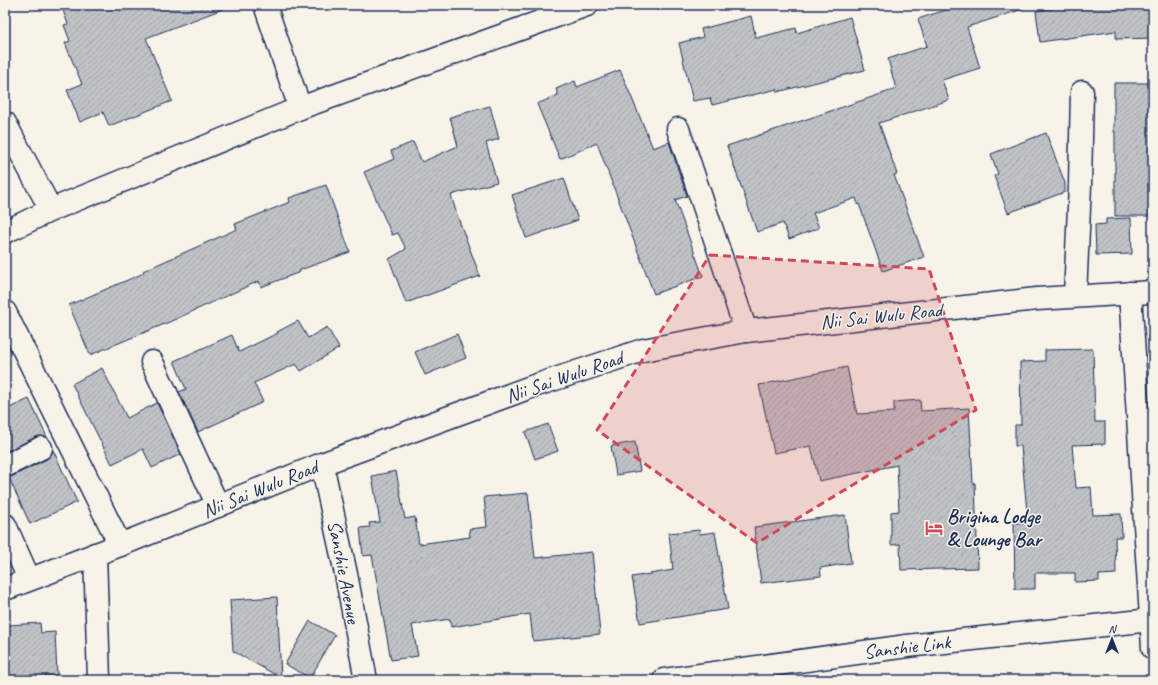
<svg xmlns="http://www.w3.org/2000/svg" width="1158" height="685" viewBox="0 0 1158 685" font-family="Caveat,sans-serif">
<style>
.building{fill:url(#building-hatch);stroke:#1b2f5e}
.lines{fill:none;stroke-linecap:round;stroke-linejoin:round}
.minor-casing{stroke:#1b2f5e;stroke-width:25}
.minor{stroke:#f7f3e8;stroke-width:22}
.marked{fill:#d1495b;fill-opacity:0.2;stroke:#d1495b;stroke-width:3;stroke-dasharray:8 5;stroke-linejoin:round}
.labels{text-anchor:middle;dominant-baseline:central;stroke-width:3;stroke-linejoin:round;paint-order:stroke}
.street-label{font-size:20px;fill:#1b2f5e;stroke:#f7f3e8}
.poi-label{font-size:20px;font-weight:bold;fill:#1b2f5e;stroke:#f7f3e8;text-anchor:start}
</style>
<defs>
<pattern id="building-hatch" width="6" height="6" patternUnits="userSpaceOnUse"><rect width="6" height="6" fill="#c0c3c5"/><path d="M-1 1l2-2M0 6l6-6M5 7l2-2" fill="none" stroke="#a4a8ac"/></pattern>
</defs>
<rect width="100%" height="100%" fill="#f7f3e8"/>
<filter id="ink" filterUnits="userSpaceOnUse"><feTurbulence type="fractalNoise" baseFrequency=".025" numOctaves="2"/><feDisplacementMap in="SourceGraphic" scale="8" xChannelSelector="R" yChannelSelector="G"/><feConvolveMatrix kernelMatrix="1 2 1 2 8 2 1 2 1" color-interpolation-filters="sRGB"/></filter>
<g filter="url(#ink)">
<!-- building -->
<g class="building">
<path d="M61,5H227L228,7L146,38L172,101L109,126L103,112L80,122L67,90L82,84L65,43L70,41L64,25L68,24Z"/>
<path d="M961,5H1022L1023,9L967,27L980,68L942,80L949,100L879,123L897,174L894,175L924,257L883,271L859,204L858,205L856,198L813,213L819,228L789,239L783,223L757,232L727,146L896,89L888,59L927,46L918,19Z"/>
<path d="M1076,5H1153V38L1116,39V31L1040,42L1036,11Z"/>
<path d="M751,16L756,38L796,28L797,33L850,17L865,70L777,92V89L712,105L710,98L693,101L679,43L703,37L701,29Z"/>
<path d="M620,70L653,148L669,142L687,196L675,200L703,276L654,294L597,143L560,159L537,104L558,95L556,89L575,81L577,87Z"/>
<path d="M1114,83H1153V216H1115V132H1114Z"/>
<path d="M490,106L499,139L486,143L497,182L451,195L457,215L480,276L406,303L389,259L406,249L398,233L392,235L364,172L394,159L391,151L413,142L422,162L458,146L450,117Z"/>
<path d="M1046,133L1065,183V192L1008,213L994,176L998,174L991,154Z"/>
<path d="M564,178L578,220L526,238L512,195Z"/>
<path d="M326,185L350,252L300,270V272L261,287L259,281L167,323L90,355L69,305L144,273L143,271L237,229L235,224L290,202L289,198Z"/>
<path d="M1131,218L1132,254L1096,255L1095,225L1106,224V219Z"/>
<path d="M298,321L308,338L327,327L339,348L301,371L296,364L254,383L263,402L198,432L179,392L186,389L174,361L232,335L239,352L278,333L277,332Z"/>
<path d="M457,334L466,358L425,375L415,352Z"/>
<path d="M1093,349L1095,422H1105V444L1072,445L1076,488L1091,487L1093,515L1121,514L1122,537H1115L1116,574L1099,575V581L1075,582V573H1035V589H1015L1014,523H1028L1021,446H1015V425H1021L1020,362L1045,361V350Z"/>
<path d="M847,367L857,414L894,412V402L920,400L921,411L969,408L973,483H975L978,568L901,570L900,544L891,545V512L899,511L897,465L819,481L811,446L774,453L759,385Z"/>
<path d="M102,368L127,418L157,403L181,454L152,468L143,449L112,464L72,384Z"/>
<path d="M29,399L47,437L41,436L36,437L5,452V410Z"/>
<path d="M548,424L558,451L535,459L525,432Z"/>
<path d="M635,442L640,471L616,475L611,446Z"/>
<path d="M53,450L77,502L30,524L9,478L47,459L51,455Z"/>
<path d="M396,471L405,519L415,517L419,544L470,537L469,529L487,527L484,497L528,493L535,558L592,552L600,634L533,641L530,614L451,627L450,619L412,625L418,656L391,660L372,555L363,556L360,528L370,527L369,523L380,522L372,476Z"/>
<path d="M845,515L851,563L820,568L821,576L761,583L754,527Z"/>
<path d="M699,530L700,534L715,532L728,609L640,623L632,577L673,570L669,533Z"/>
<path d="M277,597L281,678L233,651L230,600Z"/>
<path d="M310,621L335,635L310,678L285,664Z"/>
<path d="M40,623L41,633L55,632L57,675L44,676V680H5V635H9V625Z"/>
</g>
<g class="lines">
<!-- minor casing -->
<g class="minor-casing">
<g id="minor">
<path d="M265,5L300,108"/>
<path d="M5,123L51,210"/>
<path d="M678,129L746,331"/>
<path d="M5,232L51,210L300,108L587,5"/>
<path d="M1130,293L1153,648"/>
<path d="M1075,296L1080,185L1082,92"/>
<path d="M5,312L120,545"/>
<path d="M152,362L218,506"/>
<path d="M322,464L346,574L366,680"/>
<path d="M5,466L41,448"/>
<path d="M5,525L29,579"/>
<path d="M95,554L99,680"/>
<path d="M5,589L120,545L322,464L531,387L643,350L746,331L1037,299L1153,292"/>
<path d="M664,680L907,646L1151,620"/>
</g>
</g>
<!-- minor -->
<use href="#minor" class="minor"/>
</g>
</g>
<!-- marked area -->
<path class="marked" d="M710,255L929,269L976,410L757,543L597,430Z"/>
<!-- icons -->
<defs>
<g id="hotel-bare" transform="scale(1.38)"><path d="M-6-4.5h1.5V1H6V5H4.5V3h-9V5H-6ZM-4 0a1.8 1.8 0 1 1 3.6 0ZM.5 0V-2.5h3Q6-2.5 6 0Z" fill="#d1495b" stroke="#f7f3e8" stroke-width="2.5" paint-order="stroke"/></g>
</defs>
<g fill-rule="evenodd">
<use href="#hotel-bare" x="934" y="528"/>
</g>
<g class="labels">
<!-- street labels -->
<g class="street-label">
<text transform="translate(881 316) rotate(-6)">Nii Sai Wulu Road</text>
<text transform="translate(564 377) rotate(-19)">Nii Sai Wulu Road</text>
<text transform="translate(260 489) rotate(-22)">Nii Sai Wulu Road</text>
<text transform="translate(344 572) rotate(79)">Sanshie Avenue</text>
<text transform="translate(907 647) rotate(-7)">Sanshie Link</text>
</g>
<!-- poi labels -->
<g class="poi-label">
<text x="947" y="516">Brigina Lodge<tspan x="947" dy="23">&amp; Lounge Bar</tspan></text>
</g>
</g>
<!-- margin -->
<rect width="1158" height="685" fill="none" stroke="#f7f3e8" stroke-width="20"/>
<rect x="10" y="10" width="1138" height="665" fill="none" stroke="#1b2f5e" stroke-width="1.5" filter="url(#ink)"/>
<!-- north arrow -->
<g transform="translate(1112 639)" stroke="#f7f3e8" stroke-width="3" paint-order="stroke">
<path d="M0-3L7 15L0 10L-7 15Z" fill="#1b2f5e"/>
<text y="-6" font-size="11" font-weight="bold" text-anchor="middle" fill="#1b2f5e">N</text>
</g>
</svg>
